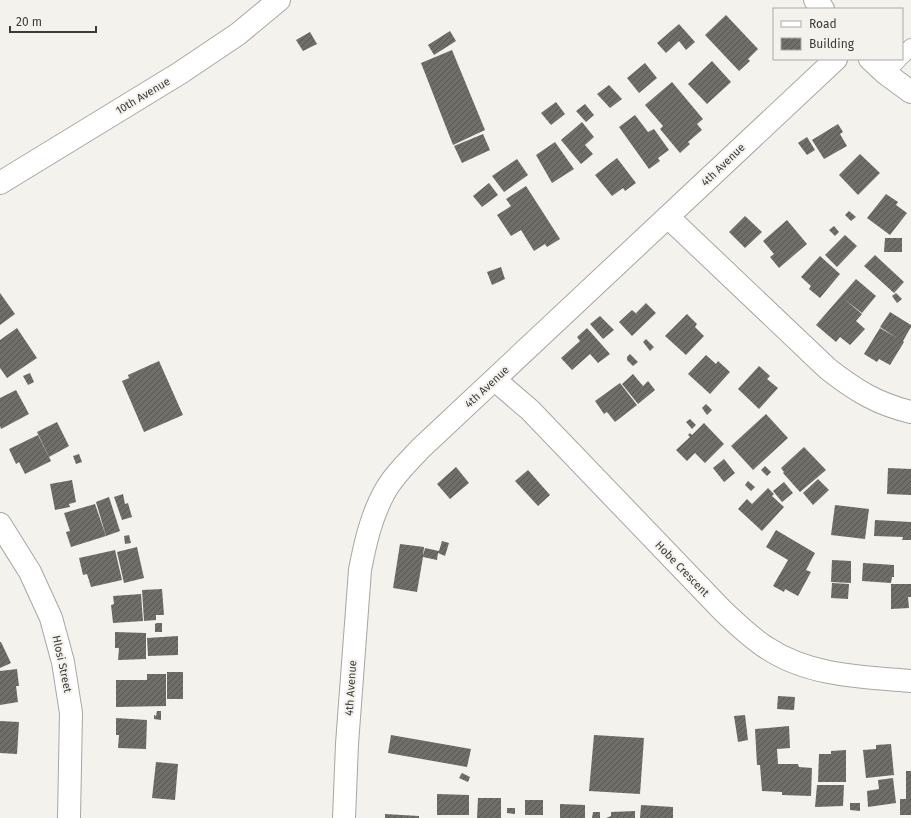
<svg xmlns="http://www.w3.org/2000/svg" width="911" height="818" viewBox="0 0 911 818" font-family="'Fira Sans',sans-serif">
<style>
.building{fill:url(#building-hatch)}
.lines{fill:none;stroke-linecap:round;stroke-linejoin:round}
.service-casing{stroke:#a8a6a1;stroke-width:18}
.minor-casing{stroke:#a8a6a1;stroke-width:24}
.service{stroke:#fff;stroke-width:16}
.minor{stroke:#fff;stroke-width:22}
.labels{text-anchor:middle;dominant-baseline:central;stroke-width:4;stroke-linejoin:round;paint-order:stroke}
.street-label{font-size:11px;fill:#3b3b38;stroke:#f4f2ed}
</style>
<defs>
<pattern id="building-hatch" width="6" height="6" patternUnits="userSpaceOnUse"><rect width="6" height="6" fill="#6f6e69"/><path d="M-1 1l2-2M0 6l6-6M5 7l2-2" fill="none" stroke="#585753"/></pattern>
</defs>
<rect width="100%" height="100%" fill="#f4f2ed"/>
<!-- building -->
<g class="building">
<path d="M726,15L758,49L748,59L750,61L739,71L705,35Z"/>
<path d="M679,24L695,42L686,50L679,41L666,53L657,43Z"/>
<path d="M450,31L456,41L434,55L428,45Z"/>
<path d="M310,32L317,44L303,51L296,40Z"/>
<path d="M452,50L485,130L453,145L421,63Z"/>
<path d="M712,61L731,82L707,104L688,84Z"/>
<path d="M645,63L657,78L639,93L627,78Z"/>
<path d="M672,82L703,119L697,124L702,130L688,142L690,144L680,153L660,129L663,126L645,105Z"/>
<path d="M609,85L622,99L610,108L597,94Z"/>
<path d="M556,102L565,114L551,125L541,113Z"/>
<path d="M585,104L594,115L586,122L576,111Z"/>
<path d="M635,115L648,132L654,129L669,150L658,158L660,161L649,169L619,127Z"/>
<path d="M582,122L594,137L585,145L593,154L581,164L561,140Z"/>
<path d="M838,124L843,132L840,134L847,146L824,159L812,140Z"/>
<path d="M483,134L490,150L462,163L454,146Z"/>
<path d="M807,137L815,150L807,155L798,143Z"/>
<path d="M555,142L574,169L552,183L536,155Z"/>
<path d="M860,154L880,173L858,195L839,175Z"/>
<path d="M617,158L636,183L625,191L623,188L612,196L595,175Z"/>
<path d="M517,159L528,175L504,192L492,176Z"/>
<path d="M489,183L498,195L482,207L473,196Z"/>
<path d="M526,186L560,239L547,247L545,244L534,251L521,230L511,236L497,215L511,206L506,199Z"/>
<path d="M886,194L898,202L896,205L907,213L890,235L867,218Z"/>
<path d="M849,211L856,217L851,221L845,215Z"/>
<path d="M745,216L762,232L745,248L729,232Z"/>
<path d="M787,220L807,244L779,268L770,257L774,254L763,241Z"/>
<path d="M834,226L839,232L835,236L829,230Z"/>
<path d="M845,235L857,246L837,267L825,255Z"/>
<path d="M885,238H902V252H884Z"/>
<path d="M875,255L904,282L894,293L864,266Z"/>
<path d="M820,256L840,274L820,298L809,289L811,286L801,277Z"/>
<path d="M501,267L505,279L492,285L487,272Z"/>
<path d="M856,279L876,296L862,313L844,299L862,314L856,321L865,329L850,345L840,337L836,342L816,325Z"/>
<path d="M0,293L15,314L0,325Z"/>
<path d="M896,293L902,299L897,303L892,296Z"/>
<path d="M646,303L656,313L632,336L619,322L632,310L639,316L636,313Z"/>
<path d="M890,312L911,325V327L903,341L904,342L890,365L879,359L877,362L864,354L880,328L897,338L880,327Z"/>
<path d="M687,314L697,324L695,327L704,336L686,355L665,336Z"/>
<path d="M600,316L614,330L603,339L590,324Z"/>
<path d="M17,328L37,358L7,378L0,368V340Z"/>
<path d="M587,328L610,354L598,363L590,354L572,370L561,358L580,341L577,337Z"/>
<path d="M646,339L654,347L650,351L643,342Z"/>
<path d="M630,354L638,362L633,366L627,360V357Z"/>
<path d="M706,355L716,364L718,361L730,372L710,394L688,374Z"/>
<path d="M159,361L183,415L144,432L122,381L129,378L128,375Z"/>
<path d="M759,366L770,376L767,379L778,388L759,409L738,389Z"/>
<path d="M30,373L34,382L28,385L23,376Z"/>
<path d="M633,374L643,386L648,381L655,390L638,404L622,384Z"/>
<path d="M620,383L637,405L615,422L607,412L604,414L595,401Z"/>
<path d="M16,390L29,414L1,429L0,426V398Z"/>
<path d="M706,404L712,410L707,415L702,408Z"/>
<path d="M766,414L788,438L753,470L731,446Z"/>
<path d="M690,419L696,425L692,429L686,422Z"/>
<path d="M57,422L69,446L49,457L37,432Z"/>
<path d="M704,423L724,444L705,463L695,453L687,461L676,450L690,437L688,435L690,433L692,435Z"/>
<path d="M38,435L51,461L25,474L19,462L16,464L9,449Z"/>
<path d="M804,447L826,470L800,492L783,473L784,472L781,468Z"/>
<path d="M79,454L82,462L76,464L73,456Z"/>
<path d="M724,459L735,473L724,482L713,468Z"/>
<path d="M765,466L771,472L767,476L761,470Z"/>
<path d="M456,467L469,483L450,499L437,484Z"/>
<path d="M888,468L911,469V495L887,494Z"/>
<path d="M528,470L550,495L538,506L515,481Z"/>
<path d="M818,479L829,490L813,505L803,493Z"/>
<path d="M72,480L76,502L69,504L70,507L55,510L50,484Z"/>
<path d="M748,481L755,487L751,491L745,485Z"/>
<path d="M784,482L793,493L782,502L773,491Z"/>
<path d="M768,488L774,494L772,496L784,507L762,531L738,509L747,499L752,504Z"/>
<path d="M123,494L125,504L128,503L132,517L122,520L114,497Z"/>
<path d="M109,497L120,531L106,536L96,502Z"/>
<path d="M95,504L106,536L71,547L66,532L70,531L64,513Z"/>
<path d="M835,505L869,509L865,539L831,535Z"/>
<path d="M875,520L911,522V540H902L903,537L874,536Z"/>
<path d="M776,530L815,553L806,570L811,572L798,596L785,589L784,592L773,586L788,560L766,547Z"/>
<path d="M129,535L131,543L125,544L124,536Z"/>
<path d="M442,541L449,543L445,556L438,553L437,560L423,557L417,592L393,588L400,544L424,547L423,556L425,548L439,551Z"/>
<path d="M137,547L144,578L124,583L117,552Z"/>
<path d="M115,550L122,580L91,587L87,574L83,575L79,558Z"/>
<path d="M832,560L851,561V583L831,582Z"/>
<path d="M863,563L894,565V577H892L891,583L862,581Z"/>
<path d="M832,583L849,584L848,599L831,598Z"/>
<path d="M891,584H911V597H908L909,608L891,609Z"/>
<path d="M162,589L164,615H156V620L144,621L142,590Z"/>
<path d="M141,594L143,621L113,623L111,605L114,604L113,596Z"/>
<path d="M157,623H162V632H155V624Z"/>
<path d="M115,632L146,633V659L118,660L119,648H115Z"/>
<path d="M178,636V655L148,656L147,638Z"/>
<path d="M0,642H1L11,663L0,668Z"/>
<path d="M17,669L19,686H16L18,702L0,705V671Z"/>
<rect x="167" y="672" width="16" height="27"/>
<path d="M147,674H166V706L116,707V680H147Z"/>
<path d="M778,696L795,697L794,710L777,709Z"/>
<path d="M157,711H161V720L154,719V715L156,716Z"/>
<path d="M745,715L748,740L738,742L734,716Z"/>
<path d="M116,718L147,720L146,749L118,748L119,735H116Z"/>
<path d="M0,721L19,722L17,754L0,753Z"/>
<path d="M789,726L790,748L777,749L778,764H798L799,767L812,768L811,796L782,795V792L762,791L760,765H757L755,729Z"/>
<path d="M391,735L471,749L467,767L388,753Z"/>
<path d="M594,735L644,738L640,794L589,791Z"/>
<path d="M891,744L894,775L866,778L863,750L876,749V745Z"/>
<path d="M846,750V782H818L819,754H831V751Z"/>
<path d="M156,762L178,764L175,800L152,798Z"/>
<path d="M906,771H911V815H900V799H906Z"/>
<path d="M462,773L470,777L468,782L459,778Z"/>
<path d="M893,778L896,803L868,807L867,791L879,789L878,780Z"/>
<path d="M817,785H844L843,806L815,807Z"/>
<path d="M437,794L469,795V815H437Z"/>
<path d="M478,798H501V818H477Z"/>
<rect x="525" y="800" width="18" height="15"/>
<path d="M850,803H860V811L850,810Z"/>
<path d="M560,804L585,805V818H560Z"/>
<path d="M641,805L673,807V818H640Z"/>
<path d="M507,808H515V814L507,813Z"/>
<path d="M635,811V818H606L611,816V812Z"/>
<path d="M593,812H600V818H592Z"/>
<path d="M385,814L419,816V818H385Z"/>
</g>
<g class="lines">
<!-- service casing -->
<g class="service-casing">
<g id="service">
<path d="M902,56L911,47"/>
<path d="M885,73L899,59"/>
</g>
</g>
<!-- minor casing -->
<g class="minor-casing">
<g id="minor">
<path d="M815,0L823,9"/>
<path d="M870,59L885,73L911,92"/>
<path d="M0,183L180,73L238,34L279,0"/>
<path d="M668,217L828,369C855,390 877,404 911,412"/>
<path d="M495,380L530,410L723,611C737,624 751,638 767,648C809,676 862,677 911,681"/>
<path d="M0,524L30,572L51,618L63,662L71,713L69,818"/>
<path d="M344,818L347,744L360,570C365,544 371,517 384,493C393,476 408,462 421,448L836,59"/>
</g>
</g>
<!-- service -->
<use href="#service" class="service"/>
<!-- minor -->
<use href="#minor" class="minor"/>
</g>
<g class="labels">
<!-- street labels -->
<g class="street-label">
<text transform="translate(143 96) rotate(-31)">10th Avenue</text>
<text transform="translate(723 165) rotate(-44)">4th Avenue</text>
<text transform="translate(487 387) rotate(-43)">4th Avenue</text>
<text transform="translate(682 569) rotate(46)">Hobe Crescent</text>
<text transform="translate(62 664) rotate(78)">Hlosi Street</text>
<text transform="translate(351 688) rotate(-86)">4th Avenue</text>
</g>
</g>
<!-- legend -->
<rect x="773" y="8" width="130" height="52" fill="#f4f2ed" stroke="#aaa9a5"/>
<rect x="781" y="21" width="20" height="6" fill="#ffffff" stroke="#aaa9a5"/>
<text x="809" y="28" font-size="12" fill="#3b3b38">Road</text>
<rect x="781" y="38" width="20" height="12" fill="url(#building-hatch)" stroke="#aaa9a5"/>
<text x="809" y="48" font-size="12" fill="#3b3b38">Building</text>
<!-- scale -->
<path d="M10 26v6h86v-6" fill="none" stroke="#3b3b38" stroke-width="2"/>
<text x="16" y="26" font-size="12" fill="#3b3b38" stroke="#f4f2ed" stroke-width="3" paint-order="stroke">20 m</text>
</svg>
